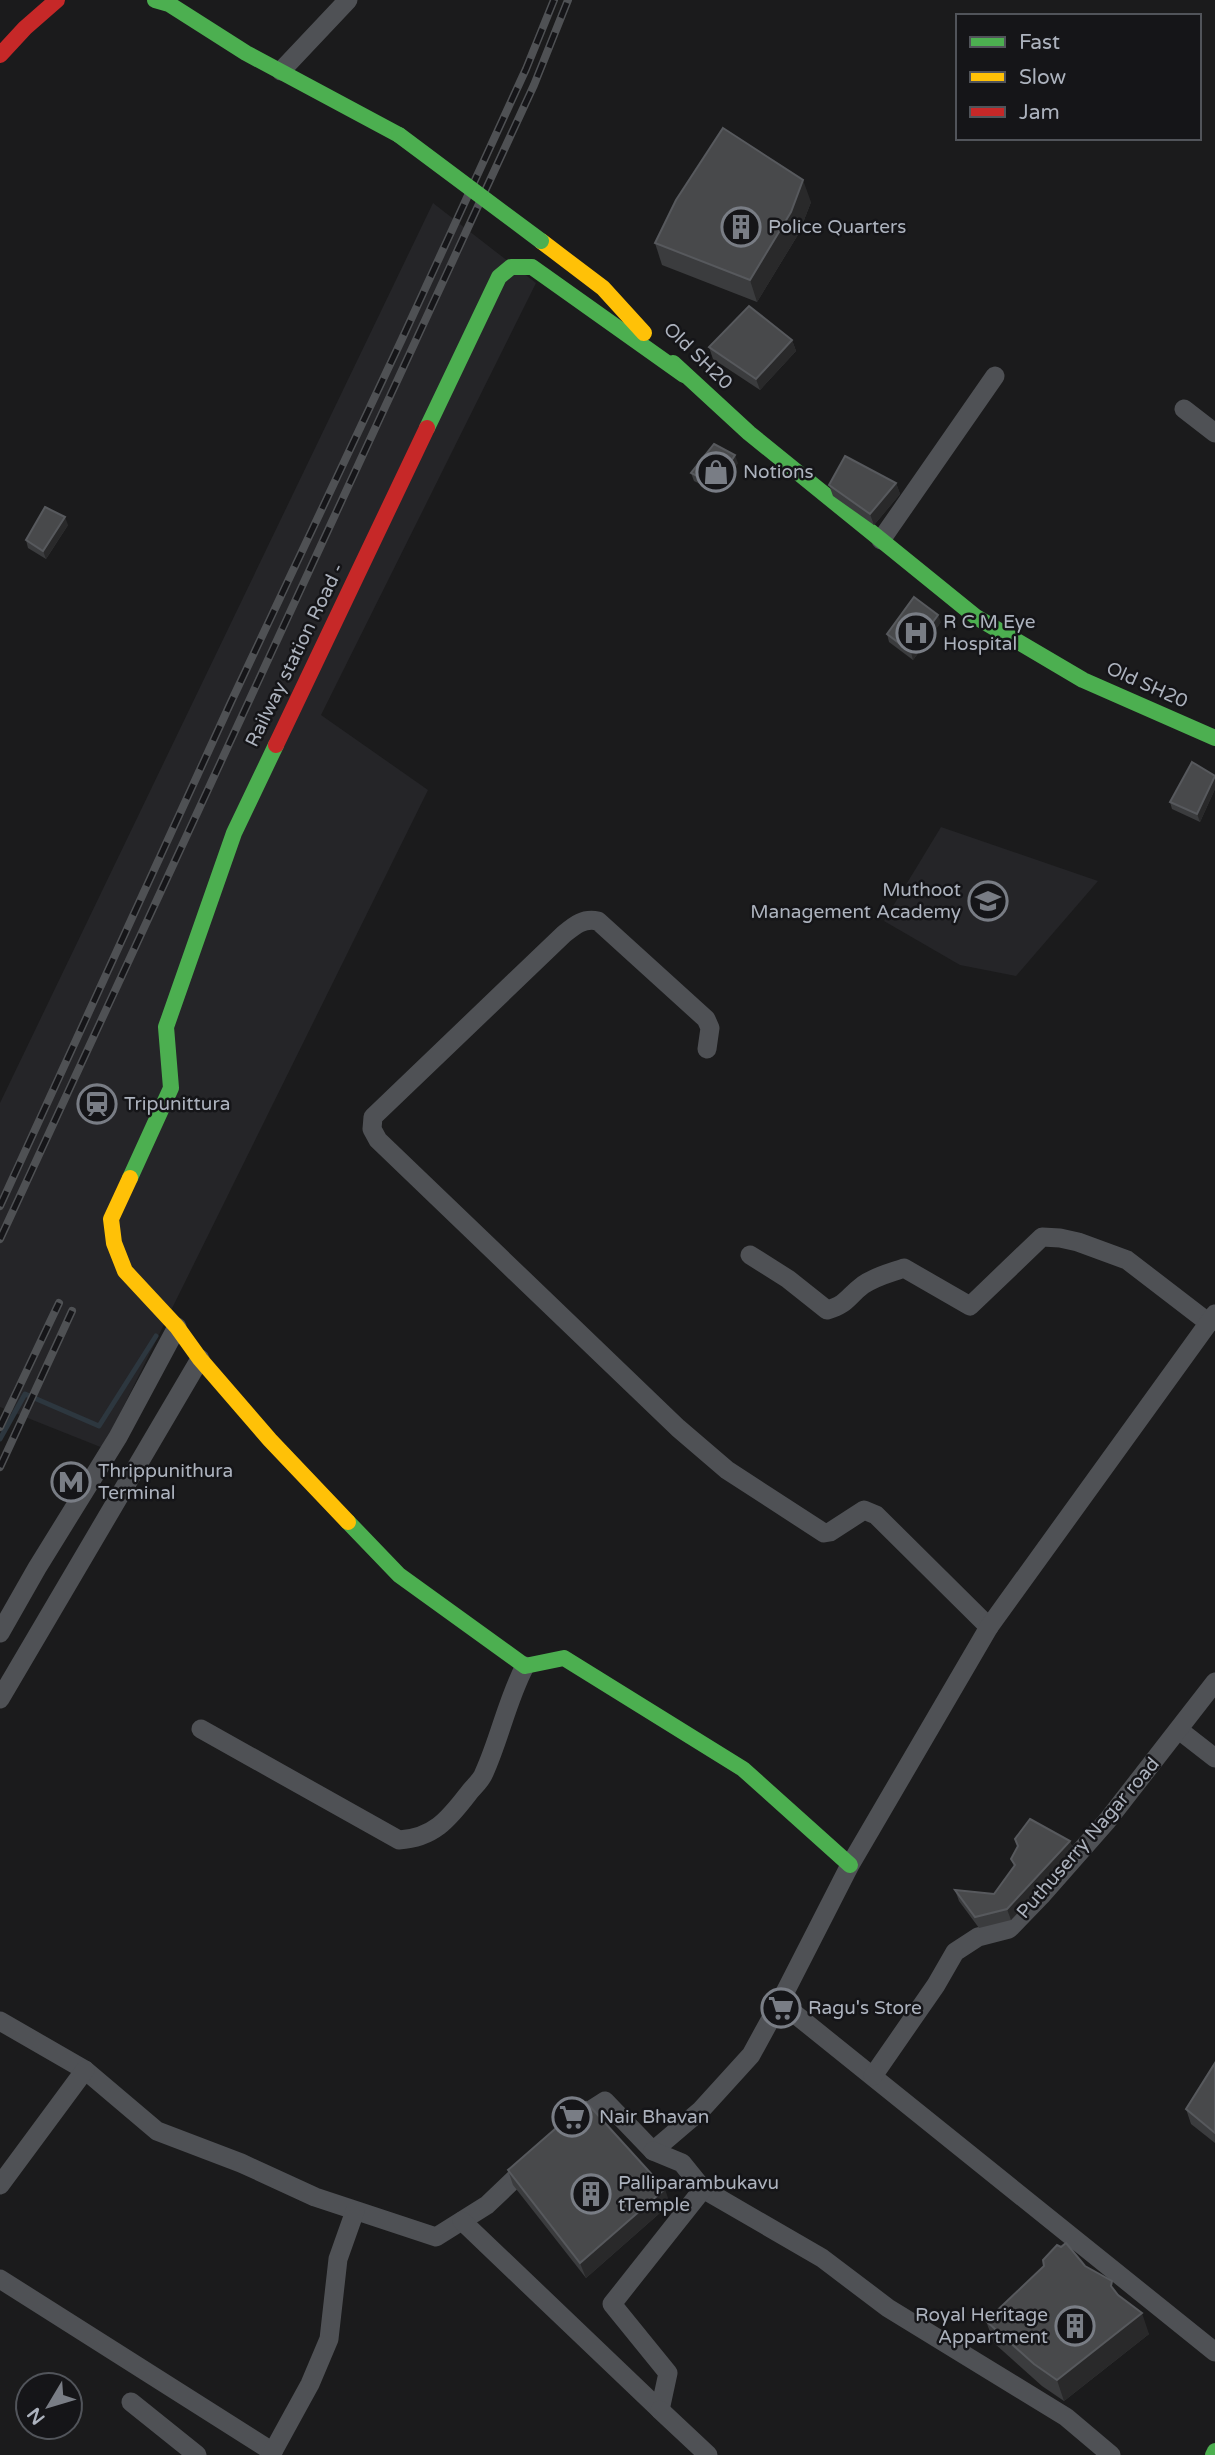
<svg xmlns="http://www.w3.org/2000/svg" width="1215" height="2455" viewBox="0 0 1215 2455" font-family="'Varela Round',sans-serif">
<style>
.built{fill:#252528}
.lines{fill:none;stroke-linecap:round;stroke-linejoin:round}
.stream{stroke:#2d373f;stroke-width:5}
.street{stroke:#4f5155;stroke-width:19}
.fast{stroke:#4caf50;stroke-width:16}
.slow{stroke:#ffc107;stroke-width:16}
.jam{stroke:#c62828;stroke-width:16}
.rail-casing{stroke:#4f5154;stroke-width:8}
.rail{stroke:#151518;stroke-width:5;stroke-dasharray:16;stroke-linecap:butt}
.fast-bridge{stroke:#4caf50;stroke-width:16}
.wall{fill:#3b3c3e}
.shaded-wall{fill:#29292a}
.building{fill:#48494b;stroke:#57595d;stroke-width:2}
.labels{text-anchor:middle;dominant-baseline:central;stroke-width:5;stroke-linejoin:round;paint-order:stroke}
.poi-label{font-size:19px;fill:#acb2bd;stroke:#151518;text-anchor:start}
.street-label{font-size:19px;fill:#acb2bd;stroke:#151518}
</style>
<rect width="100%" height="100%" fill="#1b1b1c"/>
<!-- built -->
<g class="built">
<path d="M433,203L536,283L321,715L428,790L103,1448L0,1407V1103Z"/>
<path d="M941,827L1098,881L1016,976L960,965L884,921Z"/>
</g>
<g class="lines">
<!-- stream -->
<path class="stream" d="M0,1439L25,1394L99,1426L156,1336"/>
<!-- street -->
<g class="street">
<path d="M281,71L348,0"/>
<path d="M1184,409L1215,433"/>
<path d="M881,540L995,376"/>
<path d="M707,1049L710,1028L706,1019L598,921C583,918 575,925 564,934L373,1117L372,1129L378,1140L678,1428L727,1470L824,1533L830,1532L864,1510L876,1515L989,1627"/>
<path d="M750,1255L788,1279L827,1310C848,1304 847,1297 863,1285C876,1276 890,1273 904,1268L970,1306L1042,1237L1060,1238L1078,1242L1127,1260L1209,1323"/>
<path d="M1215,1314L989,1627L850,1865L780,2002L1215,2352"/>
<path d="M0,1633L37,1568L118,1437L177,1327"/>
<path d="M0,1699L200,1359"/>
<path d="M201,1729L399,1840C433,1838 448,1820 468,1794C473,1787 481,1781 484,1773C500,1738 507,1700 525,1666"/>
<path d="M1179,1730L1215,1758"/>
<path d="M0,2021L85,2070L157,2131L241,2163L315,2197L436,2237L487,2205L531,2163"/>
<path d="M873,2076L936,1985L955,1952L978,1937L1009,1929L1041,1896L1107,1821L1215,1682"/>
<path d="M572,2122L605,2101L653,2151L701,2110L751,2055L780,2002"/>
<path d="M653,2151L682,2163L703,2189L822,2258L888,2308L1066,2417L1111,2455"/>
<path d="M0,2185L85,2070"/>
<path d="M462,2221L660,2410L668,2373L612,2304L703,2189"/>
<path d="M0,2279L273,2452"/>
<path d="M131,2402L197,2455"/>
<path d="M660,2410L708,2455"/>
<path d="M271,2455L310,2384L329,2339L338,2259L355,2211"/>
</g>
<!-- fast -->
<g class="fast">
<path d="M155,0L169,4L246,53L399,135"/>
<path d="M673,363L749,433L976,617L1083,680L1215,738"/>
<path d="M427,428L499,277L511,267H532L684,375"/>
<path d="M130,1178L171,1088L166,1027L234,833L276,745"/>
<path d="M348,1522L399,1575L525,1666L564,1658L743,1769L850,1865"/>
<path d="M1213,2455L1215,2451"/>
</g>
<!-- slow -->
<g class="slow">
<path d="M541,241L603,288L644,333"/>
<path d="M130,1178L111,1219L114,1243L125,1271L177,1327L200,1359L270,1440L348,1522"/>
</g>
<!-- jam -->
<g class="jam">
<path d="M0,55L25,28L57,0"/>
<path d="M276,745L427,428"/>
</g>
<!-- rail casing -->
<g class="rail-casing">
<g id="rail">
<path d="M0,1206L231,702L402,339L526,69L554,0"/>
<path d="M0,1239L534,85L568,0"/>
<path d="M0,1427L59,1303"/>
<path d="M0,1467L72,1311"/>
</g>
</g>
<!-- rail -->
<use href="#rail" class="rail"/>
<!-- fast-bridge -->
<path class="fast-bridge" d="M399,135L541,241"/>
</g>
<!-- wall -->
<g class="wall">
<path d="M811,202L799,233L757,302L662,265L655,243Z"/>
<path d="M792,340L796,351L760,390L713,359L709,347Z"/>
<path d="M738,463L717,492L694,481L691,473Z"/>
<path d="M896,483L900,494L874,525L833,496L829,485Z"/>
<path d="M68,525L46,559L28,548L26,540Z"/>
<path d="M941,622L913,660L889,642L887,634Z"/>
<path d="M1215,776V789L1200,822L1172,809L1170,802Z"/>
<path d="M1015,1839L1070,1841L1074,1852L1011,1920L979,1928L959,1901L955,1890L994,1894L1014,1866L1011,1859L1018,1847Z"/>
<path d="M1215,2063V2143L1191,2124L1186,2109Z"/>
<path d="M508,2170L670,2204L586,2278L513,2185Z"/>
<path d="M1044,2266H1085L1117,2294L1149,2334L1064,2401L1042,2386L994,2343L986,2321Z"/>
</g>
<!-- shaded-wall -->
<g class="shaded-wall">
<path d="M803,180L811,202L799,233L757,302L750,280Z"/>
<path d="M792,340L796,351L760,390L756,379Z"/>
<path d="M735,455L738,463L717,492L715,485Z"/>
<path d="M896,483L900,494L874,525L870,514Z"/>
<path d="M65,517L68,525L46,559L43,551Z"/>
<path d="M938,615L941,622L913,660L911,652Z"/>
<path d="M1215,776V789L1200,822L1197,814Z"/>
<path d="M1070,1841L1074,1852L1011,1920L1007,1909Z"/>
<path d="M665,2189L670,2204L586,2278L580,2263Z"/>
<path d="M1142,2313L1149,2334L1064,2401L1057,2380Z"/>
</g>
<!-- building -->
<g class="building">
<path d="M723,128L803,180L791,212L750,280L655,243L676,200Z"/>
<path d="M749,306L792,340L756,379L709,347Z"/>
<path d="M714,444L735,455L715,485L691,473Z"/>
<path d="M845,456L896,483L870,514L829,485Z"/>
<path d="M45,507L65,517L43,551L26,540Z"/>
<path d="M914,597L938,615L911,652L887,634Z"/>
<path d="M1192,762L1215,776L1197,814L1170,802Z"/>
<path d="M1030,1819L1070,1841L1007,1909L975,1917L955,1890L994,1894L1015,1865L1011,1859L1018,1846L1015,1839Z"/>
<path d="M1215,2063V2133L1186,2109Z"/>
<path d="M586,2102L665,2189L580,2263L508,2170Z"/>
<path d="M1066,2243L1085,2266L1112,2281L1111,2286L1118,2295L1142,2313L1057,2380L1034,2364L986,2321L1044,2266L1043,2260L1057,2245L1061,2247Z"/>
</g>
<!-- icons -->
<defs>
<g id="building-ring" transform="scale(2.0125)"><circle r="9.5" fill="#151518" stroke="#797d85" stroke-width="1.5"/><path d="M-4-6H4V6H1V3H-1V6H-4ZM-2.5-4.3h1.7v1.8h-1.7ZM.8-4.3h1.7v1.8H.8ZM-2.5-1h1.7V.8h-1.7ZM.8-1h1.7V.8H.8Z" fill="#797d85"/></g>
<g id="shop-ring" transform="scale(2.0125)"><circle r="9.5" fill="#151518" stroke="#797d85" stroke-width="1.5"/><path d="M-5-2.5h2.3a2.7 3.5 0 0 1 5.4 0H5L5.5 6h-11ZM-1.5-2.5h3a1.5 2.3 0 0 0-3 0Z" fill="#797d85"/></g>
<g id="hospital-ring" transform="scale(2.0125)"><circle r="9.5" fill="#151518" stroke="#797d85" stroke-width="1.5"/><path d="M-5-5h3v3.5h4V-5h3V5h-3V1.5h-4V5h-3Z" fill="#797d85"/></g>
<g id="university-ring" transform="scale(2.0125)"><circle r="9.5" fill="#151518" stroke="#797d85" stroke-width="1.5"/><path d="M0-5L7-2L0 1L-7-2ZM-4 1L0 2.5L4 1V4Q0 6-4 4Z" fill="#797d85"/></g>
<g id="station-ring" transform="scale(2.0125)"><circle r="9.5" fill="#151518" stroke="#797d85" stroke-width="1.5"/><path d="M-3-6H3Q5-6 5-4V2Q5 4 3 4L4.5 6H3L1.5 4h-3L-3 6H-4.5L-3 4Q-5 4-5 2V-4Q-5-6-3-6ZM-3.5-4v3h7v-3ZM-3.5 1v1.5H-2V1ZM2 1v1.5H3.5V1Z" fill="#797d85"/></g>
<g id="metro-ring" transform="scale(2.0125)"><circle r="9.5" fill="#151518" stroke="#797d85" stroke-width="1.5"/><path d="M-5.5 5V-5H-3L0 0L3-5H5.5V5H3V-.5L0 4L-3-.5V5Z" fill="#797d85"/></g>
<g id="supermarket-ring" transform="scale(2.0125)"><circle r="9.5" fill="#151518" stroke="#797d85" stroke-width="1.5"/><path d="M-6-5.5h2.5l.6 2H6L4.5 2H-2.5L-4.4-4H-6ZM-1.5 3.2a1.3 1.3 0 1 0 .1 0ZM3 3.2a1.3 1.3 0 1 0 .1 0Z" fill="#797d85"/></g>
</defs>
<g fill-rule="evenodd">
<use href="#building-ring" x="741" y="227"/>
<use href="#shop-ring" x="716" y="472"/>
<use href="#hospital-ring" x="916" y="633"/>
<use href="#university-ring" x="988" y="901"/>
<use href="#station-ring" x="97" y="1104"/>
<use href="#metro-ring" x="71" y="1482"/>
<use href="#supermarket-ring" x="781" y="2008"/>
<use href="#supermarket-ring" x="572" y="2117"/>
<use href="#building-ring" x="591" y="2194"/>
<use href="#building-ring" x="1075" y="2326"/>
</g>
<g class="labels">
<!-- poi labels -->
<g class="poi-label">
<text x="768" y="227">Police Quarters</text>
<text x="743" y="472">Notions</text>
<text x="943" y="622">R C M Eye<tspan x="943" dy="22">Hospital</tspan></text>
<text x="961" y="890" text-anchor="end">Muthoot<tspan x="961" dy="22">Management Academy</tspan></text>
<text x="124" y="1104">Tripunittura</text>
<text x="98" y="1471">Thrippunithura<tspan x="98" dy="22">Terminal</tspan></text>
<text x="808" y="2008">Ragu's Store</text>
<text x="599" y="2117">Nair Bhavan</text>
<text x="618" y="2183">Palliparambukavu<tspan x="618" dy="22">tTemple</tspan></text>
<text x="1048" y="2315" text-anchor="end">Royal Heritage<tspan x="1048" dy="22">Appartment</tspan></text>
</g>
<!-- street labels -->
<g class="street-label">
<text transform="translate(698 356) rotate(44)">Old SH20</text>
<text transform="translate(295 655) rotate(-64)">Railway station Road -</text>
<text transform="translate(1147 685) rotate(24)">Old SH20</text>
<text transform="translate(1088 1838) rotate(-49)">Puthuserry Nagar road</text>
</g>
</g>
<!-- legend -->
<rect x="956" y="14" width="245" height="126" fill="#151518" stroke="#51545a" stroke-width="2"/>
<rect x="970" y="37" width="35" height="10" fill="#4caf50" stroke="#51545a" stroke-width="2"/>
<text x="1019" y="49" font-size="21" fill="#acb2bd">Fast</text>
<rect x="970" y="72" width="35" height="10" fill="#ffc107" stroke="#51545a" stroke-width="2"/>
<text x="1019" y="84" font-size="21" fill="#acb2bd">Slow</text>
<rect x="970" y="107" width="35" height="10" fill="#c62828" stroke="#51545a" stroke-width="2"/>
<text x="1019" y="119" font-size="21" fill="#acb2bd">Jam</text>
<!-- north arrow -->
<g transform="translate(49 2406) rotate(232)"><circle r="33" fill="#151518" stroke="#51545a" stroke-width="2"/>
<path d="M0-5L12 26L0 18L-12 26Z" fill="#797d85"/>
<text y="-10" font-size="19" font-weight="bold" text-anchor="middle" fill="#acb2bd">N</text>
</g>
</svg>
